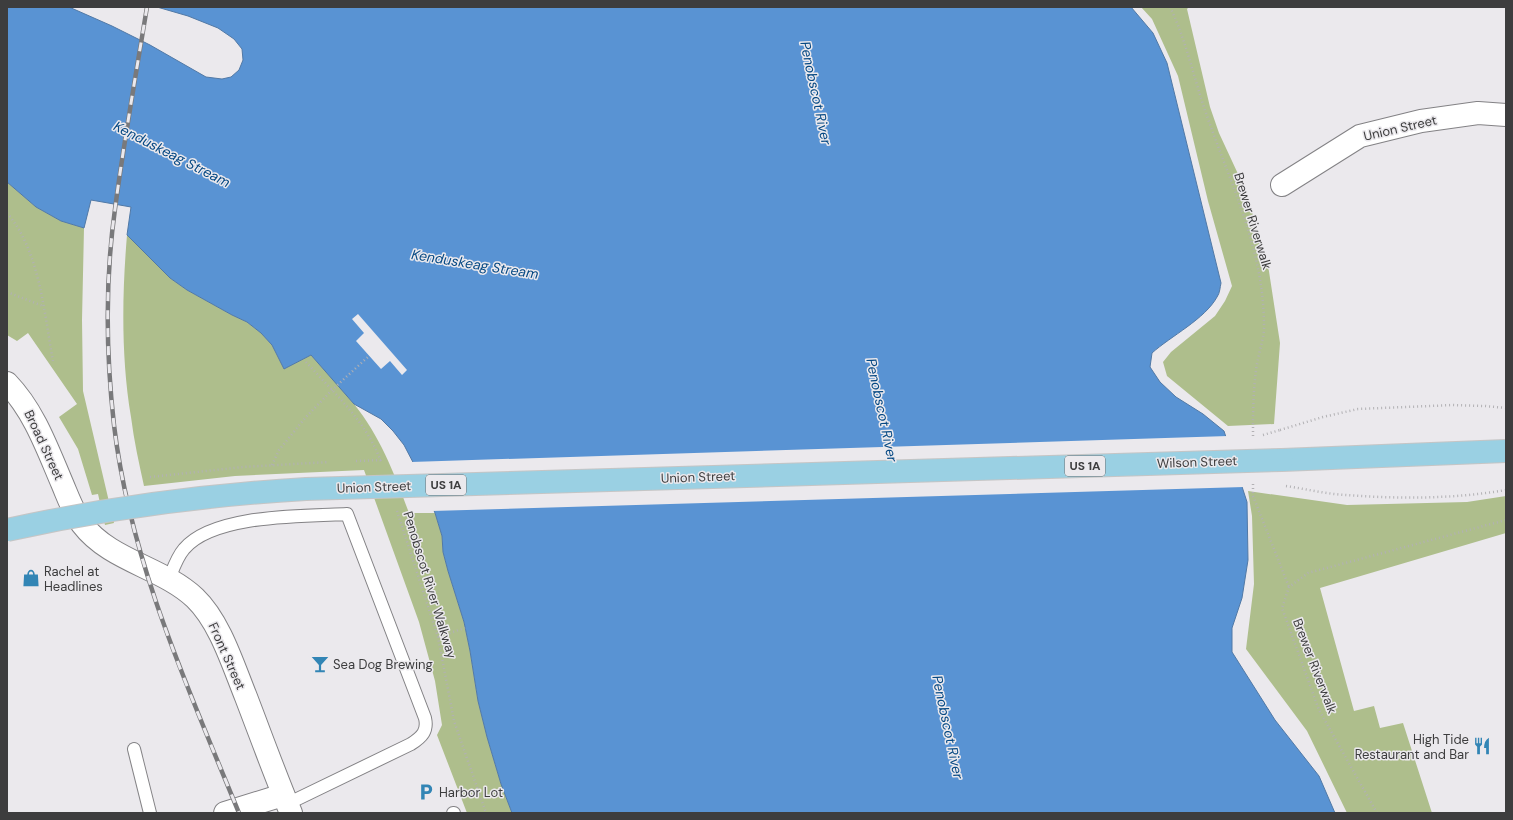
<svg xmlns="http://www.w3.org/2000/svg" width="1513" height="820" viewBox="0 0 1513 820" font-family="'DM Sans',sans-serif">
<style>
.green{fill:#aebe8c}
.water{fill:#5993d3;stroke:#5179a6}
.pier{fill:#ebe9ed}
.lines{fill:none;stroke-linecap:round;stroke-linejoin:round}
.service-casing{stroke:#838285;stroke-width:14}
.minor-casing{stroke:#838285;stroke-width:24}
.primary-casing{stroke:#c5c5c5;stroke-width:24}
.path{stroke:#b2b1b4;stroke-width:2.5;stroke-dasharray:1 3;stroke-linecap:butt}
.service{stroke:#fff;stroke-width:12}
.minor{stroke:#fff;stroke-width:22}
.primary{stroke:#9ad0e3;stroke-width:22}
.rail-casing{stroke:#79797b;stroke-width:4.5}
.rail{stroke:#ebe9ed;stroke-width:3;stroke-dasharray:9;stroke-linecap:butt}
.primary-bridge-casing{stroke:#c5c5c5;stroke-width:24;stroke-linecap:butt}
.path-bridge{stroke:#b2b1b4;stroke-width:2.5;stroke-dasharray:1 3;stroke-linecap:butt}
.primary-bridge{stroke:#9ad0e3;stroke-width:22}
.labels{text-anchor:middle;dominant-baseline:central;stroke-width:3;stroke-linejoin:round;paint-order:stroke}
.shield{fill:#ebe9ed;stroke:#717172;stroke-width:1}
.shield-label{font-size:12px;font-weight:bold;fill:#3d3d3e}
.street-label{font-size:13px;fill:#3d3d3e;stroke:#ebe9ed}
.poi-label{font-size:13px;fill:#3d3d3e;stroke:#ebe9ed;text-anchor:start}
.water-label{font-size:14px;font-style:italic;fill:#054883;stroke:#ebe9ed}
</style>
<rect width="100%" height="100%" fill="#ebe9ed"/>
<!-- green -->
<g class="green">
<path d="M1141,7H1189L1187,9L1210,107L1219,133L1245,189L1268,265L1280,343L1274,424L1228,426L1167,376L1163,362L1171,352L1215,316L1225,301L1232,286L1208,201L1178,76L1152,19Z"/>
<path d="M7,182L36,207L61,221L84,228L82,320L83,391L114,523L105,525L98,494L92,495L78,449L59,417L77,404L28,333L17,341L7,335Z"/>
<path d="M127,235L170,278L187,290L232,315L247,322L261,333L272,345L284,369L311,355C325,371 340,387 354,404C380,436 395,475 409,513H435L442,536L443,552L448,571L464,622L470,651L478,701L487,737L501,784L512,813H467L437,735L442,725L435,681L419,622L364,470L235,476L144,486C139,463 134,441 131,417C121,357 122,295 127,235Z"/>
<path d="M1248,491L1347,505L1467,502L1506,496V533L1320,588L1354,711L1374,706L1380,728L1403,723L1432,813H1347L1307,731L1246,649L1254,584L1252,516Z"/>
</g>
<!-- water -->
<path class="water" d="M7,7H69L112,26L150,45L206,77L222,79L231,77L239,70L243,60L242,49L234,39L218,28L188,16L157,7H1131L1153,33L1167,63L1221,283C1220,287 1220,293 1217,297C1205,319 1171,336 1152,353L1150,367L1160,382L1176,397L1203,414L1224,431L1247,502L1248,560L1242,598L1232,628V652L1275,720L1319,776L1335,813H512L501,784L487,737L478,701L470,651L464,622L448,571L443,552L442,536L435,513L416,468L404,445L393,431L381,419L354,404L311,355L284,369L272,345L261,333L247,322L232,315L187,290L170,278L127,235L131,207L91,200L84,228L61,221L36,207L7,182Z"/>
<!-- pier -->
<g class="pier">
<path d="M358,314L407,370L402,375L390,361L381,369L356,341L364,333L352,319Z"/>
<path d="M1228,436L1244,487L432,511L411,462Z"/>
</g>
<g class="lines">
<!-- service casing -->
<g class="service-casing">
<g id="service">
<path d="M169,579C173,569 177,557 184,549C213,514 305,516 347,514L425,718C428,731 422,737 411,744L287,804"/>
<path d="M134,749L150,813"/>
<path d="M453,813H454"/>
</g>
</g>
<!-- minor casing -->
<g class="minor-casing">
<g id="minor">
<path d="M1282,185L1360,136L1421,121L1478,113L1506,115"/>
<path d="M7,383C34,411 47,448 62,483C68,497 73,512 82,524C110,561 162,567 195,598C220,622 233,665 246,697C261,736 275,775 291,813"/>
<path d="M225,813L283,795"/>
</g>
</g>
<!-- primary casing -->
<g class="primary-casing">
<path id="primary" d="M1282,460L1506,451"/>
</g>
<!-- path -->
<g class="path">
<path d="M1170,7C1187,42 1194,80 1207,116C1231,185 1263,248 1264,323C1265,336 1259,351 1257,364C1253,388 1253,413 1253,437"/>
<path d="M7,213C40,251 44,313 53,361"/>
<path d="M7,292L43,306"/>
<path d="M306,362C334,393 367,422 381,462"/>
<path d="M1280,430L1323,417L1358,409L1453,405L1485,406L1506,408"/>
<path d="M356,461L381,460"/>
<path d="M272,465L279,450L306,417L332,390L369,356"/>
<path d="M150,477L243,467L329,462"/>
<path d="M1253,484V496L1289,587"/>
<path d="M1286,486C1306,489 1326,494 1346,495C1399,499 1454,499 1506,490"/>
<path d="M397,511L438,637L454,721L486,813"/>
<path d="M438,637L465,628"/>
<path d="M1377,813L1319,710L1282,608L1289,587L1308,573L1506,520"/>
</g>
<!-- service -->
<use href="#service" class="service"/>
<!-- minor -->
<use href="#minor" class="minor"/>
<!-- primary -->
<use href="#primary" class="primary"/>
<!-- rail casing -->
<g class="rail-casing">
<path id="rail" d="M147,7C136,74 124,141 115,209C105,280 106,354 114,425C130,561 188,688 239,813"/>
</g>
<!-- rail -->
<use href="#rail" class="rail"/>
<!-- primary-bridge casing -->
<g class="primary-bridge-casing">
<path id="primary-bridge" d="M7,530C106,508 205,495 306,489L1282,460"/>
</g>
<!-- path-bridge -->
<path class="path-bridge" d="M1263,435L1280,430"/>
<!-- primary-bridge -->
<use href="#primary-bridge" class="primary-bridge"/>
</g>
<!-- icons -->
<defs>
<g id="shop-bare" transform="scale(1.38)"><path d="M-5-2.5h2.3a2.7 3.5 0 0 1 5.4 0H5L5.5 6h-11ZM-1.5-2.5h3a1.5 2.3 0 0 0-3 0Z" fill="#3285b5" stroke="#ebe9ed" stroke-width="2.5" paint-order="stroke"/></g>
<g id="bar-bare" transform="scale(1.38)"><path d="M-6-5H6L.8 .8V4.5H3.5V6h-7V4.5H-.8V.8Z" fill="#3285b5" stroke="#ebe9ed" stroke-width="2.5" paint-order="stroke"/></g>
<g id="restaurant-bare" transform="scale(1.38)"><path d="M-5-6h1v4h1v-4h1v4h1v-4h1v5L-1.5 .5V6h-2V.5L-5-1ZM5-6V6H3V1.5H1.5Q1.5-4 5-6Z" fill="#3285b5" stroke="#ebe9ed" stroke-width="2.5" paint-order="stroke"/></g>
<g id="parking-bare" transform="scale(1.38)"><path d="M-3.5-5.5H1a3.5 3.5 0 0 1 0 7H-1V5.5H-3.5ZM-1-3.4V-.6H.8a1.4 1.4 0 0 0 0-2.8Z" fill="#3285b5" stroke="#ebe9ed" stroke-width="2.5" paint-order="stroke"/></g>
</defs>
<g fill-rule="evenodd">
<use href="#shop-bare" x="31" y="578"/>
<use href="#bar-bare" x="320" y="664"/>
<use href="#restaurant-bare" x="1482" y="746"/>
<use href="#parking-bare" x="426" y="792"/>
</g>
<g class="labels">
<!-- shield labels -->
<g class="shield">
<rect x="1065" y="456" width="40" height="20" rx="3"/>
<rect x="426" y="475" width="40" height="20" rx="3"/>
</g>
<g class="shield-label">
<text x="1085" y="466">US 1A</text>
<text x="446" y="485">US 1A</text>
</g>
<!-- street labels -->
<g class="street-label">
<text transform="translate(1400 128) rotate(-13)">Union Street</text>
<text transform="translate(1253 221) rotate(73)">Brewer Riverwalk</text>
<text transform="translate(44 445) rotate(65)">Broad Street</text>
<text transform="translate(1197 462) rotate(-2)">Wilson Street</text>
<text transform="translate(698 477) rotate(-2)">Union Street</text>
<text transform="translate(374 487) rotate(-2)">Union Street</text>
<text transform="translate(430 585) rotate(73)">Penobscot River Walkway</text>
<text transform="translate(227 656) rotate(66)">Front Street</text>
<text transform="translate(1315 666) rotate(69)">Brewer Riverwalk</text>
</g>
<!-- poi labels -->
<g class="poi-label">
<text x="44" y="571">Rachel at<tspan x="44" dy="15">Headlines</tspan></text>
<text x="333" y="664">Sea Dog Brewing</text>
<text x="1469" y="739" text-anchor="end">High Tide<tspan x="1469" dy="15">Restaurant and Bar</tspan></text>
<text x="439" y="792">Harbor Lot</text>
</g>
<!-- water labels -->
<g class="water-label">
<text transform="translate(816 93) rotate(78)">Penobscot River</text>
<text transform="translate(172 154) rotate(27)">Kenduskeag Stream</text>
<text transform="translate(475 264) rotate(9)">Kenduskeag Stream</text>
<text transform="translate(882 410) rotate(78)">Penobscot River</text>
<text transform="translate(948 727) rotate(78)">Penobscot River</text>
</g>
</g>
<!-- border -->
<rect width="1513" height="820" fill="none" stroke="#3d3d3e" stroke-width="16"/>
</svg>
